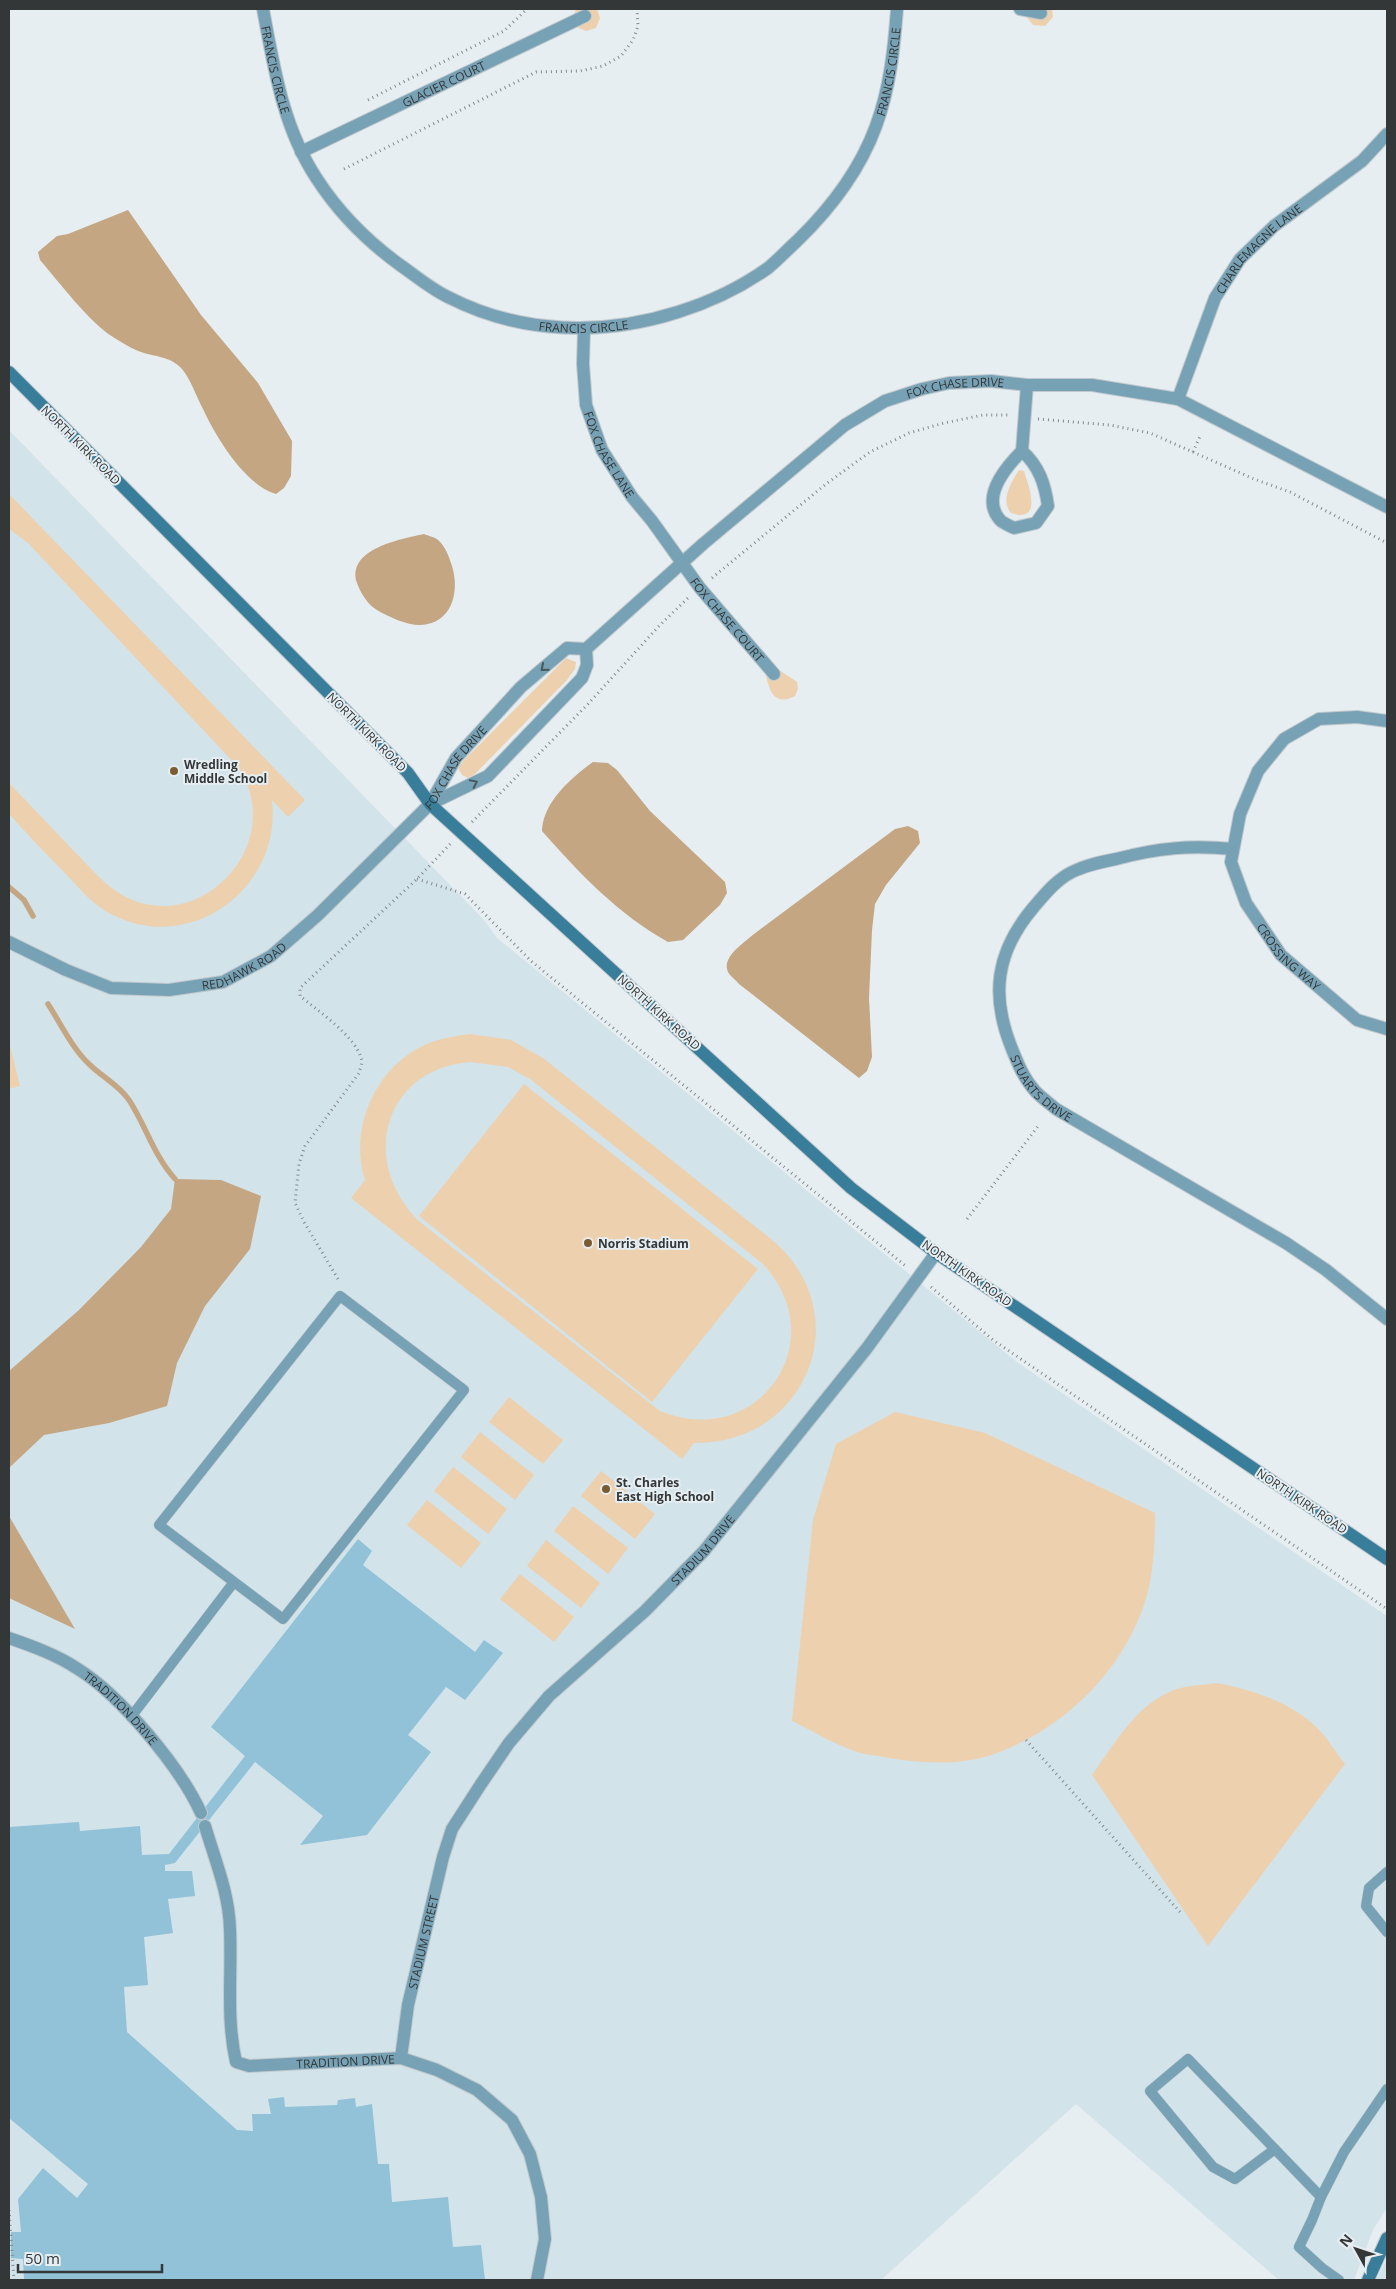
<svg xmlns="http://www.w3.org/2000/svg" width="1396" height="2289" viewBox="0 0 1396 2289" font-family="'Open Sans',sans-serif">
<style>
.built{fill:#d3e3ea}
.green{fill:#edd0ad;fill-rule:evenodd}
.water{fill:#c4a682}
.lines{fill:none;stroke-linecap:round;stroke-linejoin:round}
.stream{stroke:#c4a682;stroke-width:5.5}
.building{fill:#91c2d8}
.lane-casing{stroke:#c2c9cd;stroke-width:11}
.street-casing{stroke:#c2c9cd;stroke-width:14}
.secondary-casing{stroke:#c2c9cd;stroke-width:14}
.path{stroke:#848a8d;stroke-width:3;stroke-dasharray:1 4;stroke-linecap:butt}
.lane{stroke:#77a2b5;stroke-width:10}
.street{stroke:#77a2b5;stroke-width:12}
.secondary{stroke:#387d99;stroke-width:12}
.oneway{stroke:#47575e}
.poi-dot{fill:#7b5b31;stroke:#e6eef2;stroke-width:2}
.labels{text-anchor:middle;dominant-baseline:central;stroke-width:4;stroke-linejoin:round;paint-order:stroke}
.street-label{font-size:12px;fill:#333738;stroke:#e6eef2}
.poi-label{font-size:12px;font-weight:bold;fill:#333738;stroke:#e6eef2;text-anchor:start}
</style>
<rect width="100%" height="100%" fill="#e6eef2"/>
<!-- built -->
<g class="built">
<path d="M9,430L484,920L497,938L1017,1362L1387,1616V2208L1373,2230L1354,2280H1279L1076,2104L881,2280H9Z"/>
<path d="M1387,2259V2280H1376Z"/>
</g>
<!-- green -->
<g class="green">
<path d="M576,9H597L600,18L596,28L586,31L576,27L573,17Z"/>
<path d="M1026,9H1052L1053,17L1045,26L1033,25L1026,16Z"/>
<path d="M1019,470L1024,471C1029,486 1043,524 1011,513C1000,500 1011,483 1019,470Z"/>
<path d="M9,494L305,800L288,817L272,800C282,886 194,954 115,916C94,907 79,888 64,872C45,853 27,834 9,814V783C30,805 51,827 72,849C90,867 106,888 130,899C208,933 289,836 236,765L28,543L9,529Z"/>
<path d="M566,658L576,662L575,669L567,680L475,774L468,778L462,775L458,768L464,760Z"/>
<path d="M770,664L797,682L798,689L795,696C770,709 768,683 764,665Z"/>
<path d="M470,1034L511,1040L543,1058L771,1239C860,1313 807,1445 694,1443L682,1459L351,1198L365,1180C348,1127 377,1064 429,1043C442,1038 456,1036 470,1034ZM470,1062L508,1067L530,1079L763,1264C835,1342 757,1451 660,1411L420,1222C359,1164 382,1069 470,1062Z"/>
<path d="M9,1042L20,1086L9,1089Z"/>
<path d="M524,1084L758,1269L652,1402L419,1216Z"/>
<path d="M509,1397L563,1440L543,1464L489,1422Z"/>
<path d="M895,1412L985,1433L1155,1513C1155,1552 1153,1591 1135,1627C1106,1688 1052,1735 988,1756C955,1766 917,1763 883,1757C875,1755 865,1755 857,1752C835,1745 813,1731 792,1721L813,1520L836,1444Z"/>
<path d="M480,1432L534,1475L515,1500L461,1457Z"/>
<path d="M453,1467L507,1509L488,1534L434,1491Z"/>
<path d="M601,1471L655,1514L635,1539L581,1496Z"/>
<path d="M427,1500L481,1543L461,1568L407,1525Z"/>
<path d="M573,1506L628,1548L608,1574L554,1531Z"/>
<path d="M546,1540L600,1583L581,1608L527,1566Z"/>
<path d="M520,1574L574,1617L554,1642L500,1599Z"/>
<path d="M1216,1683C1254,1690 1295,1703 1322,1733C1330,1742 1337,1754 1345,1764L1208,1946L1092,1775C1116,1742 1141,1696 1185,1687C1195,1685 1206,1685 1216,1683Z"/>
</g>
<!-- water -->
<g class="water">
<path d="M128,210L201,315L258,383L292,441L291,476L284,488L276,494C245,485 216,437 203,409C196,396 191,380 182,369C170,355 151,357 136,350C129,347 121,342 113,337C89,322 59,282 40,260L38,252L57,236L68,234Z"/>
<path d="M424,534C428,536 435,537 438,540C446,547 449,557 452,566C460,592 452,624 420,625C406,625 389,617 377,610C368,605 360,592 357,583C346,549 401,539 424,534Z"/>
<path d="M593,762L608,763L617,770L650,811L725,882L727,893L720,905L683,940L668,942C618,914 580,874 542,831C543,802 571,778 593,762Z"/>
<path d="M908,826L918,831L920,843L886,885L875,904L872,930L869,998L872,1057L867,1071L859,1078L739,984C736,980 730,976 728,972C721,957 745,942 754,934L895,829Z"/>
<path d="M175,1179L221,1180L261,1196L250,1249L205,1306L177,1363L167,1406L109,1423L44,1435L9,1468V1371L79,1310L141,1247L171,1209Z"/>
<path d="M9,1516L75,1629L9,1598Z"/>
</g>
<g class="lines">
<!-- stream -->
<g class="stream">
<path d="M9,887L24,900L33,916"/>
<path d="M48,1004C61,1024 72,1048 89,1064C102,1077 118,1084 129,1100C146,1126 154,1156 175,1179"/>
</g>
</g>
<!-- building -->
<path class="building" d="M358,1539L372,1551L363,1565L475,1652L484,1640L503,1653L465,1700L446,1687L408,1735L431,1752L367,1835L300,1845L323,1816L255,1762L175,1863L165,1865V1871H192L195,1896L168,1899L173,1933L144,1937L148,1985L124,1987L127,2032L237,2130L253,2131L252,2114H271L268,2099L284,2097L285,2107L337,2105L338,2100L355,2098L356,2107L372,2104L378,2164H389L392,2202L448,2197L453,2247L481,2245L485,2280H24L23,2259L11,2258V2232H21L18,2199L43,2168L77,2198L88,2184L9,2118V1827L79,1822L80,1831L140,1826L142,1855L169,1854L245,1756L211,1727Z"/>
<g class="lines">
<!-- lane casing -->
<g class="lane-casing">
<g id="lane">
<path d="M131,1717L234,1582L283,1619L464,1390L340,1296L159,1525L234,1582"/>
<path d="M1387,1872L1369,1888L1366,1906L1387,1932"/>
<path d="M1275,2149L1235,2179L1213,2167L1150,2091L1188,2059L1321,2197L1312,2220L1299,2247L1322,2268L1339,2280"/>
<path d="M1321,2197L1344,2152L1387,2089"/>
</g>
</g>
<!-- street casing -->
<g class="street-casing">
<g id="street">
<path id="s1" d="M263,9C274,68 283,128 317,179C339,213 367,241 400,265C416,276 432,290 450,298C521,334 603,336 678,312C710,302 740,288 768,268C778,260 787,250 797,241C830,209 860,170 876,126C890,88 894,49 897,9"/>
<path d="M1020,9L1041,13"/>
<path id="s2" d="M301,152L585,16"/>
<path id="s3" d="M584,329L583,364L586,405L602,450L632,497L652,521L700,588L774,674"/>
<path id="s4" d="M1178,399L1215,298L1240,259L1274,226L1362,161L1387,134"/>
<path d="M1022,451C1039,466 1045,484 1048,506L1036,523L1014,528C1010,526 1003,523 1000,520C980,497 1006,467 1022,451L1027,385"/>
<path id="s5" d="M1387,721L1357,717L1319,719L1284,739L1258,771L1240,814L1231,862L1246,903L1281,955L1357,1020L1387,1029"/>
<path d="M430,804L488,776L582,678L587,665L586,649"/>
<path id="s6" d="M1233,849C1189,845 1158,848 1116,859C1101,862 1086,865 1072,872C1056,880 1045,894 1033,908C996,952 990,995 1012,1049C1018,1064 1024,1079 1036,1092C1042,1098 1049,1103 1056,1109L1286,1243L1326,1270L1387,1319"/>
<path id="s7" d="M9,942L66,970L111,988L169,990L223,982L271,956L318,915L430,804L456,758L521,687L567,648L586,649L703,544L845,425L885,401L922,389L949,383L991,381L1027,385H1092L1178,399L1387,507"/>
<path id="s8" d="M9,1638C32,1646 57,1655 78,1669C121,1696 180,1767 201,1813"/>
<path id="s9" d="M205,1826C215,1860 229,1893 230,1929C232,1973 226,2018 236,2062L249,2066L401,2058L437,2070L477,2090L512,2120L530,2154L541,2197L545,2239L537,2280"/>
<path id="s10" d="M401,2058L408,2005L443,1857L452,1829L481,1784L509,1743L549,1696L645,1611L704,1551L867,1348L936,1253"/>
</g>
</g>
<!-- secondary casing -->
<g class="secondary-casing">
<g id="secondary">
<path d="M9,372L408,773L430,804L851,1188L936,1253L1387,1559"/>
<path d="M1368,2280L1387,2238"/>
</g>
</g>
<!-- path -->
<g class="path">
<path d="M368,100L504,31L527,9"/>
<path d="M344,169L536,72L580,71L603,66L621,56L633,40L638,26L637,9"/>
<path d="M1038,419L1110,425L1150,433L1254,479L1290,492L1387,543"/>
<path d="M1193,452L1201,434"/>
<path d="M712,578L826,484L870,452L909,433L944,423L983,415H1010"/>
<path d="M472,822L588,704L659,626L688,598"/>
<path d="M417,879L465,894L531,961L907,1267"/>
<path d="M967,1219L1039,1125"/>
<path d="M338,1279L304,1222L295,1203L299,1164L305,1146L359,1073C360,1069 363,1062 361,1058C355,1036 317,1010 300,996V988L417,879L452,842"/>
<path d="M931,1287L993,1340L1387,1609"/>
<path d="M1026,1740L1180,1912"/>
<path d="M9,2210L14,2280"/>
</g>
<!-- lane -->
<use href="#lane" class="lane"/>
<!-- street -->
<use href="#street" class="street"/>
<!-- secondary -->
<use href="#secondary" class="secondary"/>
</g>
<!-- one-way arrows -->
<defs><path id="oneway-chevron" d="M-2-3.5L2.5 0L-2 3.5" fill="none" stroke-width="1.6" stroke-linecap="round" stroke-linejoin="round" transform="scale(1.25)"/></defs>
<g class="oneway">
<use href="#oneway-chevron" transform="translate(544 668) rotate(140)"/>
<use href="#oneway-chevron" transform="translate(474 783) rotate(-26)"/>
</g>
<!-- markers -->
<g class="poi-dot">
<circle cx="174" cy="771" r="5"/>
<circle cx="588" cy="1243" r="5"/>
<circle cx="606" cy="1489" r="5"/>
</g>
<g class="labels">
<!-- street labels -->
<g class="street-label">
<text stroke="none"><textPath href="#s1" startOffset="62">FRANCIS CIRCLE</textPath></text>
<text stroke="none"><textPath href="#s1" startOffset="931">FRANCIS CIRCLE</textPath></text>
<text stroke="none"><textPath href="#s2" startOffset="158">GLACIER COURT</textPath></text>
<text stroke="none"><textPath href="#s4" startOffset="174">CHARLEMAGNE LANE</textPath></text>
<text stroke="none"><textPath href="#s1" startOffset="498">FRANCIS CIRCLE</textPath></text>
<text stroke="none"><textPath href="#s7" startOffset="1189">FOX CHASE DRIVE</textPath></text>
<text transform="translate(81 445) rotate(45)">NORTH KIRK ROAD</text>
<text stroke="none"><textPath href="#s3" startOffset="131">FOX CHASE LANE</textPath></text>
<text stroke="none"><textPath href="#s3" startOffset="335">FOX CHASE COURT</textPath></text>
<text transform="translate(367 732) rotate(45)">NORTH KIRK ROAD</text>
<text stroke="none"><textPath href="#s7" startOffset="544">FOX CHASE DRIVE</textPath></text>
<text stroke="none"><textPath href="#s5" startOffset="358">CROSSING WAY</textPath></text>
<text stroke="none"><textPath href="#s7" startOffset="250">REDHAWK ROAD</textPath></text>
<text transform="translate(659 1012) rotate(42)">NORTH KIRK ROAD</text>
<text stroke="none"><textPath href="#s6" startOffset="419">STUARTS DRIVE</textPath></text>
<text transform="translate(967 1273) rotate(35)">NORTH KIRK ROAD</text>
<text transform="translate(1302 1501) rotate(34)">NORTH KIRK ROAD</text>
<text stroke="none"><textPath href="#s10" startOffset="612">STADIUM DRIVE</textPath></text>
<text stroke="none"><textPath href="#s8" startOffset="134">TRADITION DRIVE</textPath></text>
<text stroke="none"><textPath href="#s10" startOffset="118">STADIUM STREET</textPath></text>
<text stroke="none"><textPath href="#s9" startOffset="350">TRADITION DRIVE</textPath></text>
</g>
<!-- poi labels -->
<g class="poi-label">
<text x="184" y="764">Wredling<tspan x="184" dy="14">Middle School</tspan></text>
<text x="598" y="1243">Norris Stadium</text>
<text x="616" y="1482">St. Charles<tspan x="616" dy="14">East High School</tspan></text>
</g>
</g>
<!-- border -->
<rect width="1396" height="2289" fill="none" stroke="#333738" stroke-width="20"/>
<!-- north arrow -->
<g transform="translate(1356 2249) rotate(310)" stroke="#e6eef2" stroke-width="4" paint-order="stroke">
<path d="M0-4L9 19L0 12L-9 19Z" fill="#333738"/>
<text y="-8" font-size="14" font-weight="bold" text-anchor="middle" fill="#333738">N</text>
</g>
<!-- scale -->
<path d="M18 2264v8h144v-8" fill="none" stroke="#333738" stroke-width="2.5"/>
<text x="25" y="2264" font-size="15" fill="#333738" stroke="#e6eef2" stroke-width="4" paint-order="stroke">50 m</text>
</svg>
